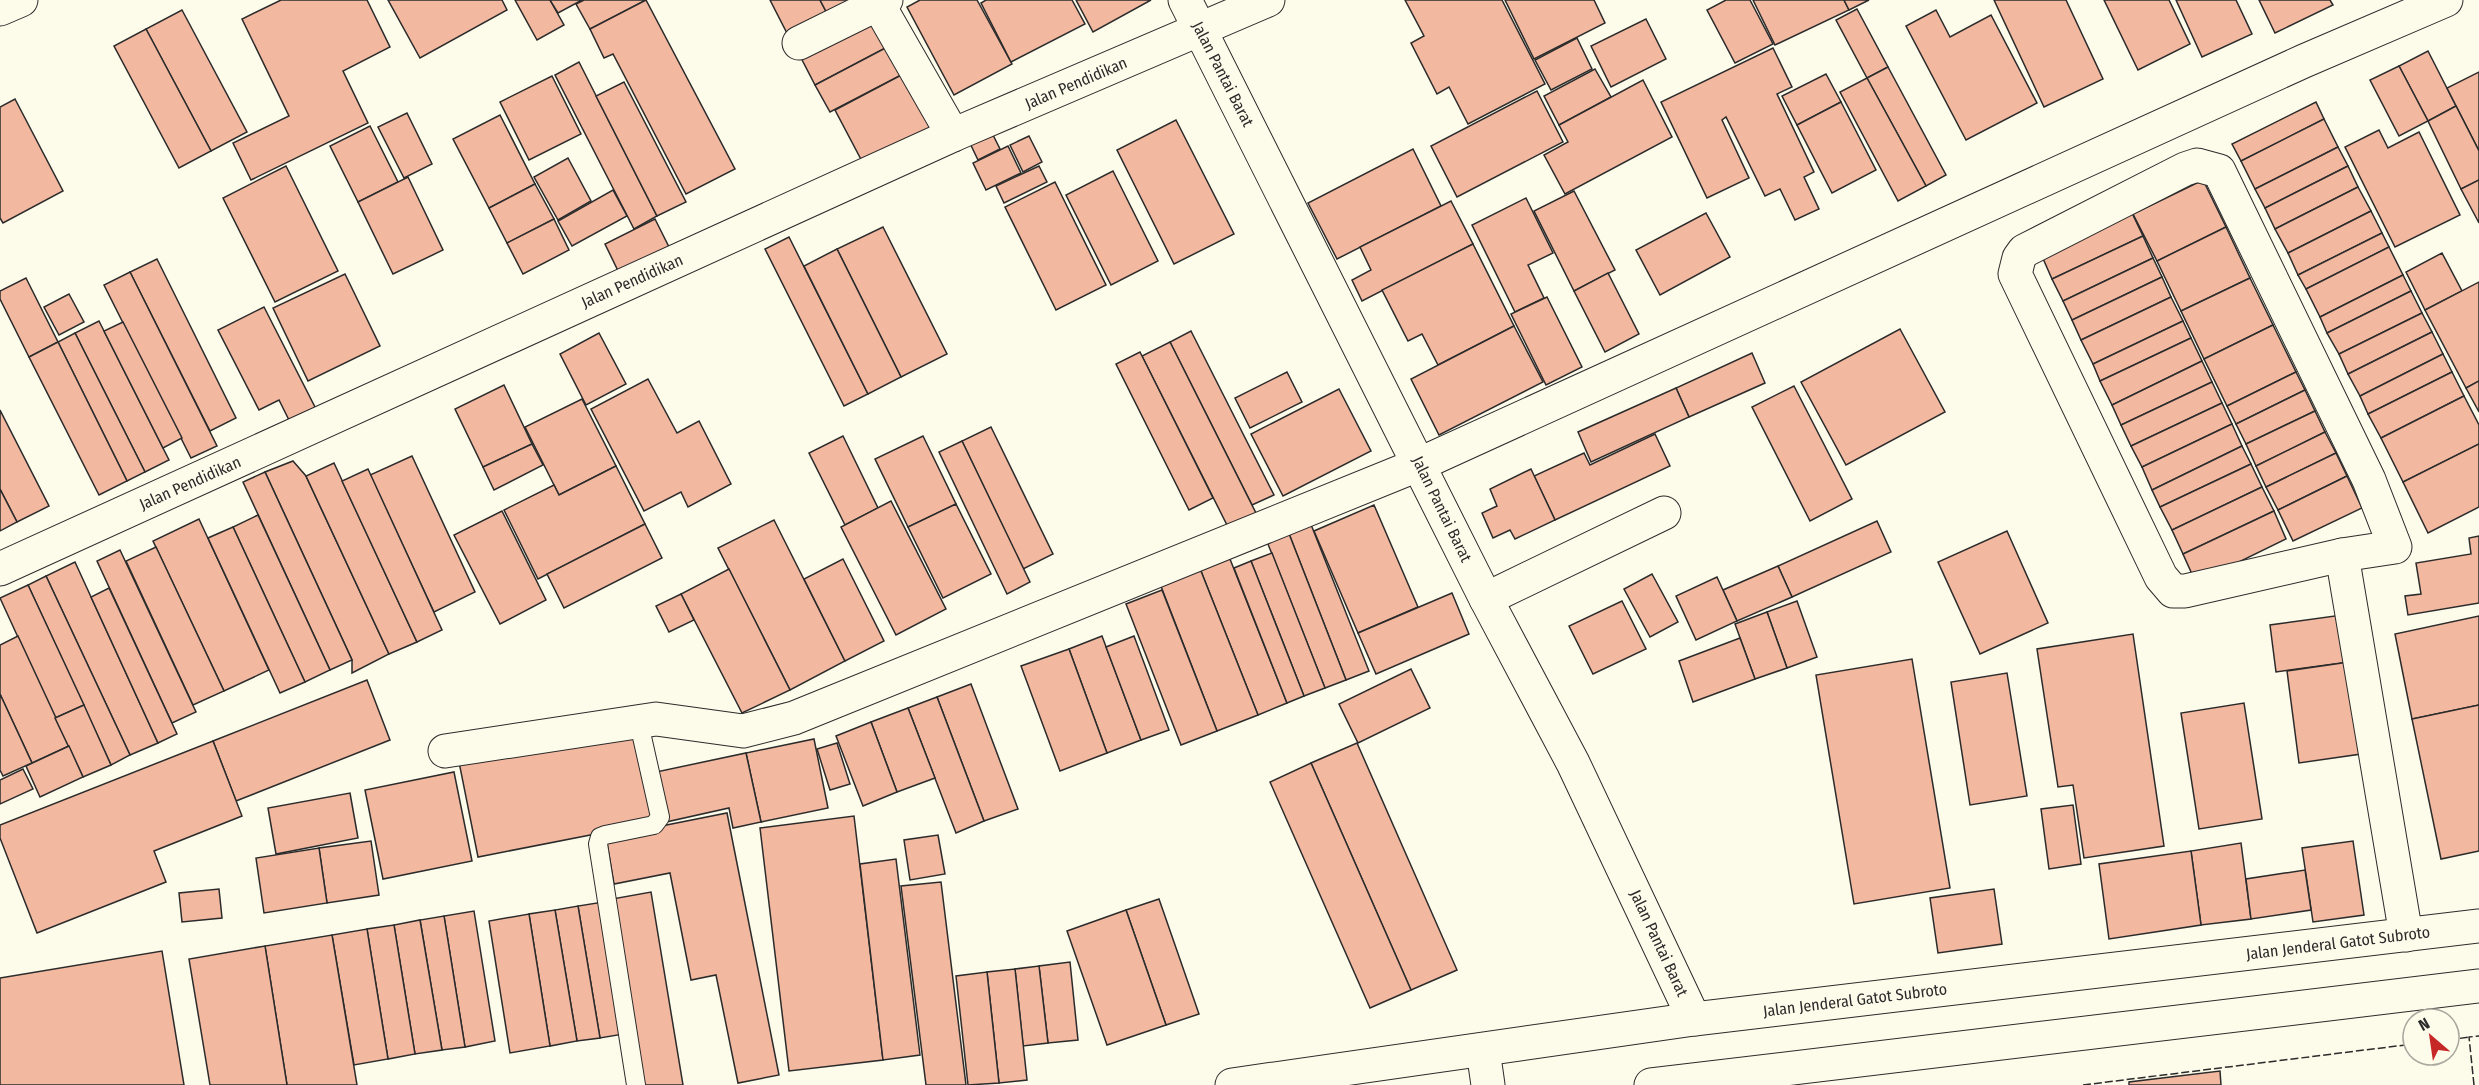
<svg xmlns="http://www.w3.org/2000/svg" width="2479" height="1085" viewBox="0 0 2479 1085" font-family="'Fira Sans Condensed',sans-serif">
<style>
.building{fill:#f2b8a0;stroke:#2b2b2b;stroke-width:1.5}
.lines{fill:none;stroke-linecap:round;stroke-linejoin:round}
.service-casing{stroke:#2b2b2b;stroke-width:20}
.minor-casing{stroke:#2b2b2b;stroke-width:35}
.trunk-casing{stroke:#2b2b2b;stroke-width:35}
.service{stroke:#fdfbea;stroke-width:18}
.minor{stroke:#fdfbea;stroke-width:33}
.trunk{stroke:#fdfbea;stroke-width:33}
.fence{stroke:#2b2b2b;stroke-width:1.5;stroke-dasharray:8 3;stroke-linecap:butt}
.labels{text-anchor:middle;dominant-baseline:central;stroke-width:4.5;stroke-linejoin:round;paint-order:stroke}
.street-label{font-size:16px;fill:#2b2b2b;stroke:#fdfbea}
</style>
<rect width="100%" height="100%" fill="#fdfbea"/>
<!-- building -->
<g class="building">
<path d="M281,0H367L390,47L343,71L368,123L251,180L233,143L289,116L242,19Z"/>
<path d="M388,0H502L507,10L420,58Z"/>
<path d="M515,0H550L564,25L537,40Z"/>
<path d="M550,0H582L558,13Z"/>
<path d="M584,0H646L590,29L576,4Z"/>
<path d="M646,0L735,169L686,194L613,54L604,58L590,29Z"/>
<path d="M770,0H820L831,21L791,41Z"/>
<path d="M820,0H871L831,21Z"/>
<path d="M920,0H977L1012,64L954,95L907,7Z"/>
<path d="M986,0H1072L1085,24L1011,62L981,3Z"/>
<path d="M1076,0H1151L1093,32Z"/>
<path d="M1405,0H1502L1545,84L1468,124L1449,87L1437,94L1411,43L1424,36Z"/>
<path d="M1505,0H1594L1605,23L1534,59Z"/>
<path d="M1726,0H1750L1773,44L1735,63L1707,10Z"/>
<path d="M1753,0H1844L1849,10L1775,45Z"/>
<path d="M1844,0H1869L1849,10Z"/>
<path d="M1994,0H2066L2103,79L2044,107Z"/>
<path d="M2104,0H2169L2190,44L2138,70Z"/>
<path d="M2176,0H2236L2252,34L2202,57Z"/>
<path d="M2259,0H2330L2333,5L2275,33Z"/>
<path d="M874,9L893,44L815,85L797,50Z"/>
<path d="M1857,9L1888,67L1867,78L1836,20Z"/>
<path d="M182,10L247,132L211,151L146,29Z"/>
<path d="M1936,10L1950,37L1991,15L2037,103L1966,140L1906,26Z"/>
<path d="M1646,19L1666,59L1611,87L1591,46Z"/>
<path d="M146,29L211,151L179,168L114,46Z"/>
<path d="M1577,38L1592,69L1551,90L1535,60Z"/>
<path d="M893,44L907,72L830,112L815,85Z"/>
<path d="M1773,48L1792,87L1777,94L1814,172L1804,177L1819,209L1795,220L1780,189L1765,196L1726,117L1722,120L1749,178L1707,198L1661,102Z"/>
<path d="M2428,51L2456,106L2428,121L2399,66Z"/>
<path d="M579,62L657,216L634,229L555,75Z"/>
<path d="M2399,66L2428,121L2399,136L2370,80Z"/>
<path d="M1888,67L1946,175L1926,186L1867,78Z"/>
<path d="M1595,69L1611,97L1559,125L1544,96Z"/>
<path d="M907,72L937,128L864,165L835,110Z"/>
<path d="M2479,72V151L2447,88Z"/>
<path d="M1826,74L1841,102L1797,125L1782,96Z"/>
<path d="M552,76L581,134L529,160L500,102Z"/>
<path d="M1867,78L1926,186L1898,201L1840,92Z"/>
<path d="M1643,80L1672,137L1565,194L1544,155L1568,142L1559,125Z"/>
<path d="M624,82L686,202L657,216L596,96Z"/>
<path d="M1537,91L1563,142L1457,197L1431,146Z"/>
<path d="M15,99L63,191L3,223L0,218V107Z"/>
<path d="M1841,102L1876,170L1832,193L1797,125Z"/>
<path d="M2316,102L2324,119L2241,161L2232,144Z"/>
<path d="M2456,106L2479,151V180L2461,189L2428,121Z"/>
<path d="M407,113L432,164L404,178L378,127Z"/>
<path d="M500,115L535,184L489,208L453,139Z"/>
<path d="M2324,119L2338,147L2255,189L2241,161Z"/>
<path d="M1176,120L1234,234L1174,264L1117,150Z"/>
<path d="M370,126L398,182L358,202L330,146Z"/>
<path d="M990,129L1000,149L978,160L968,139Z"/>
<path d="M2379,130L2388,148L2419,132L2460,215L2395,247L2345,147Z"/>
<path d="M1029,136L1042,162L1023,172L1010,145Z"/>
<path d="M1008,146L1021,173L986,190L973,163Z"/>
<path d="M2338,147L2348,166L2265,208L2255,189Z"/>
<path d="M1413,149L1441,206L1337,259L1308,203Z"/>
<path d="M568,158L591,201L558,220L534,177Z"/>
<path d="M286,166L338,271L275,302L223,198Z"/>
<path d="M1039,166L1047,182L1004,203L996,186Z"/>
<path d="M2348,166L2358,187L2275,229L2265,208Z"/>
<path d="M1113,171L1158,261L1111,285L1066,195Z"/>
<path d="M408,177L443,250L393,274L358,202Z"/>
<path d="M2203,180L2226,227L2157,261L2133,214Z"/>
<path d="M2479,180V223L2461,189Z"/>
<path d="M1055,182L1106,285L1056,310L1005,207Z"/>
<path d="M535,184L554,219L507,243L489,208Z"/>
<path d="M2358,187L2371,211L2288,253L2275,229Z"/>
<path d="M613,190L627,216L572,246L558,221Z"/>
<path d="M1574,191L1615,270L1574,291L1534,211Z"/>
<path d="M1526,198L1553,253L1528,265L1544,298L1515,312L1472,225Z"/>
<path d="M1451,201L1473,244L1362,301L1352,280L1371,270L1360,247Z"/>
<path d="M2131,211L2143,236L2052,279L2041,254Z"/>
<path d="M2371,211L2382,233L2298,275L2288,253Z"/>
<path d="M1706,213L1730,257L1660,295L1636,250Z"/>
<path d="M554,219L569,250L523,274L507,243Z"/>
<path d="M655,219L671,251L621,277L605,244Z"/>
<path d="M883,227L947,354L901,377L837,249Z"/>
<path d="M2226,227L2250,278L2181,311L2157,261Z"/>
<path d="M2382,233L2389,247L2306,289L2298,275Z"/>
<path d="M2143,236L2153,258L2063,301L2052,279Z"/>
<path d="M789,237L868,394L844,406L765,249Z"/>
<path d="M1473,244L1514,326L1438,365L1422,334L1408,341L1382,290Z"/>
<path d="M2389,247L2403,275L2320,317L2306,289Z"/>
<path d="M837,249L901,377L868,394L804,266Z"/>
<path d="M2442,253L2462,291L2425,310L2406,272Z"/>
<path d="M2153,258L2162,277L2072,320L2063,301Z"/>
<path d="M157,259L236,418L210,431L130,272Z"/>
<path d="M130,272L217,446L191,458L104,285Z"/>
<path d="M1608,273L1639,334L1605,352L1574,291Z"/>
<path d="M345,274L380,346L308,381L273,308Z"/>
<path d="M2403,275L2411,291L2327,333L2320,317Z"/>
<path d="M2162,277L2171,297L2081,340L2072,320Z"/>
<path d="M26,278L58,342L29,357L0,299V291Z"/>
<path d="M2250,278L2273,325L2204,359L2181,311Z"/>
<path d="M2479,282V381L2466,388L2425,310Z"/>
<path d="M2411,291L2422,313L2339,354L2327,333Z"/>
<path d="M69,294L84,322L59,335L44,307Z"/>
<path d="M1547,297L1582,367L1546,385L1511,314Z"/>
<path d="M2171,297L2183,321L2093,364L2081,340Z"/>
<path d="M264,307L317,411L291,424L279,400L259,410L218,330Z"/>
<path d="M2422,313L2432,332L2348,374L2339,354Z"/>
<path d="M99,321L169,460L145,472L75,333Z"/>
<path d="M2183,321L2191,338L2100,381L2093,364Z"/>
<path d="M123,322L182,438L163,448L104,331Z"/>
<path d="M2273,325L2296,372L2227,406L2204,359Z"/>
<path d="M1514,326L1543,382L1439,435L1411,379Z"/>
<path d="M1900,329L1945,412L1846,465L1801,382Z"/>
<path d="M1191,331L1274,495L1252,505L1170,342Z"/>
<path d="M2432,332L2443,354L2360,396L2348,374Z"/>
<path d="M75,333L145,472L127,481L58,342Z"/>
<path d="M599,333L626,384L586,405L560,354Z"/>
<path d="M2191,338L2202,361L2112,405L2100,381Z"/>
<path d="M58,342L127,481L99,495L29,357Z"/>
<path d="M1170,342L1258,517L1230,531L1142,356Z"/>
<path d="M1140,352L1213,498L1189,510L1116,364Z"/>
<path d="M1752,353L1765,383L1689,417L1676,388Z"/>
<path d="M2443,354L2452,372L2368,414L2360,396Z"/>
<path d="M2202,361L2212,382L2121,425L2112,405Z"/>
<path d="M1287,372L1302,402L1250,428L1235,398Z"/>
<path d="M2296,372L2305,390L2236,424L2227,406Z"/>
<path d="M2452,372L2464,396L2381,438L2368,414Z"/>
<path d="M648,379L677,433L699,421L731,484L688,507L681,492L644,511L591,409Z"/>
<path d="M2479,381V412L2466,388Z"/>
<path d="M2212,382L2222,403L2131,446L2121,425Z"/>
<path d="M504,385L532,444L483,467L455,409Z"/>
<path d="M1794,386L1852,499L1810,521L1752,407Z"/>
<path d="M1676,388L1689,417L1591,462L1578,432Z"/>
<path d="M1339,389L1371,451L1283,496L1251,434Z"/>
<path d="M2305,390L2315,411L2246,444L2236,424Z"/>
<path d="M2464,396L2479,425V444L2403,482L2381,438Z"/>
<path d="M582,399L616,466L559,495L525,427Z"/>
<path d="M2222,403L2232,424L2142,467L2131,446Z"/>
<path d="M0,410L49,506L17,522L0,489Z"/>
<path d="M2315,411L2325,432L2256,466L2246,444Z"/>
<path d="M2232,424L2242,446L2152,490L2142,467Z"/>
<path d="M991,427L1053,554L1023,569L962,441Z"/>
<path d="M2325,432L2336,453L2266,487L2256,466Z"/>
<path d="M1655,434L1670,466L1555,520L1534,476L1584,453L1590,465Z"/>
<path d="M843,436L878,508L845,525L809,453Z"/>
<path d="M923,436L956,504L908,527L875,459Z"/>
<path d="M962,441L1030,582L1007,594L939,452Z"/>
<path d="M532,444L543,465L494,490L483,467Z"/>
<path d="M2479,444V507L2428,533L2403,482Z"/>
<path d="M2242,446L2251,464L2160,507L2152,490Z"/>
<path d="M2336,453L2347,476L2278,510L2266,487Z"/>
<path d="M412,456L475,592L434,612L370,475Z"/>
<path d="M293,461L306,476L389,654L352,673V660L265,472Z"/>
<path d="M334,463L417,642L389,654L306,476Z"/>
<path d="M2251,464L2262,487L2172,530L2160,507Z"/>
<path d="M616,466L645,524L538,579L504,510L554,485L559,495Z"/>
<path d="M368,469L442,630L417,642L342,481Z"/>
<path d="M1531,469L1555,520L1515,539L1510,530L1493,538L1482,513L1497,506L1490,489Z"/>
<path d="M265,472L352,660L330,670L243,482Z"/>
<path d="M2347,476L2362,508L2293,541L2278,510Z"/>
<path d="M2262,487L2274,511L2183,554L2172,530Z"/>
<path d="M0,489L17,522L0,531Z"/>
<path d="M891,501L946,609L896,635L841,527Z"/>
<path d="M956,504L991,574L943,598L908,527Z"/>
<path d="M1374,505L1418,607L1358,633L1314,531Z"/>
<path d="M502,511L546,600L500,624L454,535Z"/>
<path d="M2274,511L2286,539L2196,583L2183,554Z"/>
<path d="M258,515L330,670L305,682L233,527Z"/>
<path d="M1308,517L1369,671L1346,680L1286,526Z"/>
<path d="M199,519L269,670L224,691L153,541Z"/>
<path d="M774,520L845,661L790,690L718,548Z"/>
<path d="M1877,521L1891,552L1792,597L1778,566Z"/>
<path d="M645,524L662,558L564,608L547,574Z"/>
<path d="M1286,526L1346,680L1325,688L1264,534Z"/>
<path d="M233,527L305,682L280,693L208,538Z"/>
<path d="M2007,531L2048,623L1980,654L1938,562Z"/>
<path d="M2479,536V603L2408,615L2405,596L2421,594L2416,563L2471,554L2469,538Z"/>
<path d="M156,547L224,691L193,705L126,561Z"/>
<path d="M1226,549L1287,703L1258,715L1197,561Z"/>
<path d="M120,550L196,712L172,723L97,561Z"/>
<path d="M1272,553L1325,688L1304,696L1251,561Z"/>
<path d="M843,559L884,641L845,661L804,579Z"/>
<path d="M1197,561L1258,715L1217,731L1157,576Z"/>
<path d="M1251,561L1304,696L1287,703L1234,568Z"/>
<path d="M75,562L158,743L130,755L46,576Z"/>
<path d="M1778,566L1792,597L1737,621L1723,590Z"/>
<path d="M729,569L790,690L742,713L681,594Z"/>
<path d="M1652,574L1678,622L1650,637L1624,589Z"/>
<path d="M46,576L130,755L111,765L28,585Z"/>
<path d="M1717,577L1737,621L1696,640L1676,596Z"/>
<path d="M28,585L84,705L55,718L0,598Z"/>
<path d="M109,588L177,734L158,743L91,597Z"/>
<path d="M1162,590L1217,731L1181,745L1126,604Z"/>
<path d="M1452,593L1469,634L1376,674L1358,633Z"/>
<path d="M681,594L694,620L669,632L656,606Z"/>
<path d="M1622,601L1646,649L1593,674L1569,626Z"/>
<path d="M1797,601L1817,657L1787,668L1767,612Z"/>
<path d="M1767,612L1787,668L1755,679L1735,624Z"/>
<path d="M2342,615L2349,662L2276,672L2270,625Z"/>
<path d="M2479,616V705L2412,719L2395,634Z"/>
<path d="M2133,634L2164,846L2084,858L2073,785L2058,787L2037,649Z"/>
<path d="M18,636L69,746L32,763L0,694V645Z"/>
<path d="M1102,636L1141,740L1107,753L1069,649Z"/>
<path d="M1134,636L1169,730L1141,740L1106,647Z"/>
<path d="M1740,638L1755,679L1693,702L1679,661Z"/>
<path d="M1069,649L1107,753L1060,771L1021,666Z"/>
<path d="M1912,659L1950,888L1854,904L1816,675Z"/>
<path d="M2349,662L2361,754L2299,763L2287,671Z"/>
<path d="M1411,669L1430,708L1358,743L1339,704Z"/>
<path d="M2007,673L2027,796L1970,805L1951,682Z"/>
<path d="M367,680L390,740L236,801L213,741Z"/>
<path d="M971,684L1018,809L984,821L937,697Z"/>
<path d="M0,694L32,763L3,776L0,770Z"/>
<path d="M937,697L984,821L956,833L908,708Z"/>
<path d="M2244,703L2262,819L2199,829L2181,713Z"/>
<path d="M84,705L111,765L83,777L55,718Z"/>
<path d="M2479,705V851L2441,859L2412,719Z"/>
<path d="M908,708L935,778L897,792L871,722Z"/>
<path d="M871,722L897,792L863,806L836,736Z"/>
<path d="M638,727L657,822L478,857L459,762Z"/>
<path d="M814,739L828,808L761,822L746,753Z"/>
<path d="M213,741L242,816L154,851L166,882L37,933L0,838V825Z"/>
<path d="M837,743L850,784L830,790L817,749Z"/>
<path d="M1357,743L1457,970L1411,990L1311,763Z"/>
<path d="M69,746L83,777L40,797L26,766Z"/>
<path d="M746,753L761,822L733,828L729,808L666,822L656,772Z"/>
<path d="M1311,763L1411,990L1370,1008L1270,782Z"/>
<path d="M23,769L33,789L0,804V780Z"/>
<path d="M454,772L472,861L383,879L365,790Z"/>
<path d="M350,793L358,838L276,854L268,808Z"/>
<path d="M2073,805L2081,864L2049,869L2041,809Z"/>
<path d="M727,813L779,1075L738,1083L716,975L691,980L670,873L614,884L606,837Z"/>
<path d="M854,816L883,1060L789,1071L760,828Z"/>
<path d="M938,835L945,874L910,880L904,840Z"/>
<path d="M371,841L379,895L327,903L319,848Z"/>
<path d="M2353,841L2364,915L2313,922L2302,848Z"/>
<path d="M2241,843L2251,919L2201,925L2191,851Z"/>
<path d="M319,848L327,903L264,913L256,858Z"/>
<path d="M2191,851L2201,925L2109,939L2099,864Z"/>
<path d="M896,859L920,1055L883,1060L860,864Z"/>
<path d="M2305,870L2311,910L2251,919L2246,879Z"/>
<path d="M941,882L966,1085H926L901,886Z"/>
<path d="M219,889L222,918L182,922L179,893Z"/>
<path d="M1994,889L2002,944L1938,953L1930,898Z"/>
<path d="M651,892L683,1085H643L612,899Z"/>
<path d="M1159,899L1199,1014L1166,1025L1126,910Z"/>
<path d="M603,902L624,1034L600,1038L578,906Z"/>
<path d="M578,906L600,1038L577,1041L555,910Z"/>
<path d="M555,910L577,1041L550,1046L529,914Z"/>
<path d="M1126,910L1166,1025L1107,1045L1067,931Z"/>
<path d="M474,911L495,1041L465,1047L444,916Z"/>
<path d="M529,914L550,1046L510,1053L489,921Z"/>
<path d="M444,916L465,1047L442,1050L420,920Z"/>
<path d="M420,920L442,1050L415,1054L394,925Z"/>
<path d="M394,925L415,1054L388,1059L367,929Z"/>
<path d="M367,929L388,1059L354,1065L332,935Z"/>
<path d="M332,935L357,1085H287L265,946Z"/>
<path d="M265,946L287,1085H210L189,959Z"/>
<path d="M162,951L184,1085H0V978Z"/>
<path d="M1070,962L1078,1040L1048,1043L1039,966Z"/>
<path d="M1039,966L1048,1043L1023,1046L1015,969Z"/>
<path d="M1015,969L1027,1080L999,1083L987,972Z"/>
<path d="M987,972L999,1083L968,1085L956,976Z"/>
<path d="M2220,1071L2221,1085H2129V1082Z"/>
</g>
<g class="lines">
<!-- service casing -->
<g class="service-casing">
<path id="service" d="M627,726L637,725L640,728L660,817L654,825L605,835L600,837L598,844L636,1085"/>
</g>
<!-- minor casing -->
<g class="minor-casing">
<g id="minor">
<path d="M1185,0L1486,599L1573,763L1694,1019"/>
<path d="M878,4L953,135"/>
<path d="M0,9L21,0"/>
<path d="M799,43L886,0"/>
<path d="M2197,165L2219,171L2369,480L2395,547L2342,555L2185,591H2173L2161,577L2015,274L2019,258L2024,251L2185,169Z"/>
<path d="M2342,555L2406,935"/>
<path d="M0,569L953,135L1268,0"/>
<path d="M1486,599L1664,513"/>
<path d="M445,751L656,719L743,731L794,718L1420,464L2304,61L2446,0"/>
</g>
</g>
<!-- trunk casing -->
<g class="trunk-casing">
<g id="trunk">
<path d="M1483,1050L1488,1085"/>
<path d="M1232,1085L1694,1019L2479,926"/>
<path d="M1651,1085L2479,986"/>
</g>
</g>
<!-- service -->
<use href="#service" class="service"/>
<!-- minor -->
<use href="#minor" class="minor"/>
<!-- trunk -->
<use href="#trunk" class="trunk"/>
<!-- fence -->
<g class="fence">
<path d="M2449,1040L2469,1037"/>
<path d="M2083,1085L2413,1044"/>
<path d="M2474,1085L2469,1037L2479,1036"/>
</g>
</g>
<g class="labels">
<!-- street labels -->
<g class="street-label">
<text transform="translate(1223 74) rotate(63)">Jalan Pantai Barat</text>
<text transform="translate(1076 83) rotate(-23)">Jalan Pendidikan</text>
<text transform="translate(632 281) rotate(-24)">Jalan Pendidikan</text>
<text transform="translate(190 483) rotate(-24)">Jalan Pendidikan</text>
<text transform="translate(1442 509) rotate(64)">Jalan Pantai Barat</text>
<text transform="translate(1659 943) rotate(65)">Jalan Pantai Barat</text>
<text transform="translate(2338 943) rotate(-7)">Jalan Jenderal Gatot Subroto</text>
<text transform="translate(1855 1000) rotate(-7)">Jalan Jenderal Gatot Subroto</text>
</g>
</g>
<!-- north arrow -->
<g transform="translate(2431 1037) rotate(331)"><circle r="28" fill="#fdfbea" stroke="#a9a89e" stroke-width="1.5"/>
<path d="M0-4.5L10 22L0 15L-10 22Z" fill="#c62828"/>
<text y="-9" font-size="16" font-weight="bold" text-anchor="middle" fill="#2b2b2b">N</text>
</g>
</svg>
